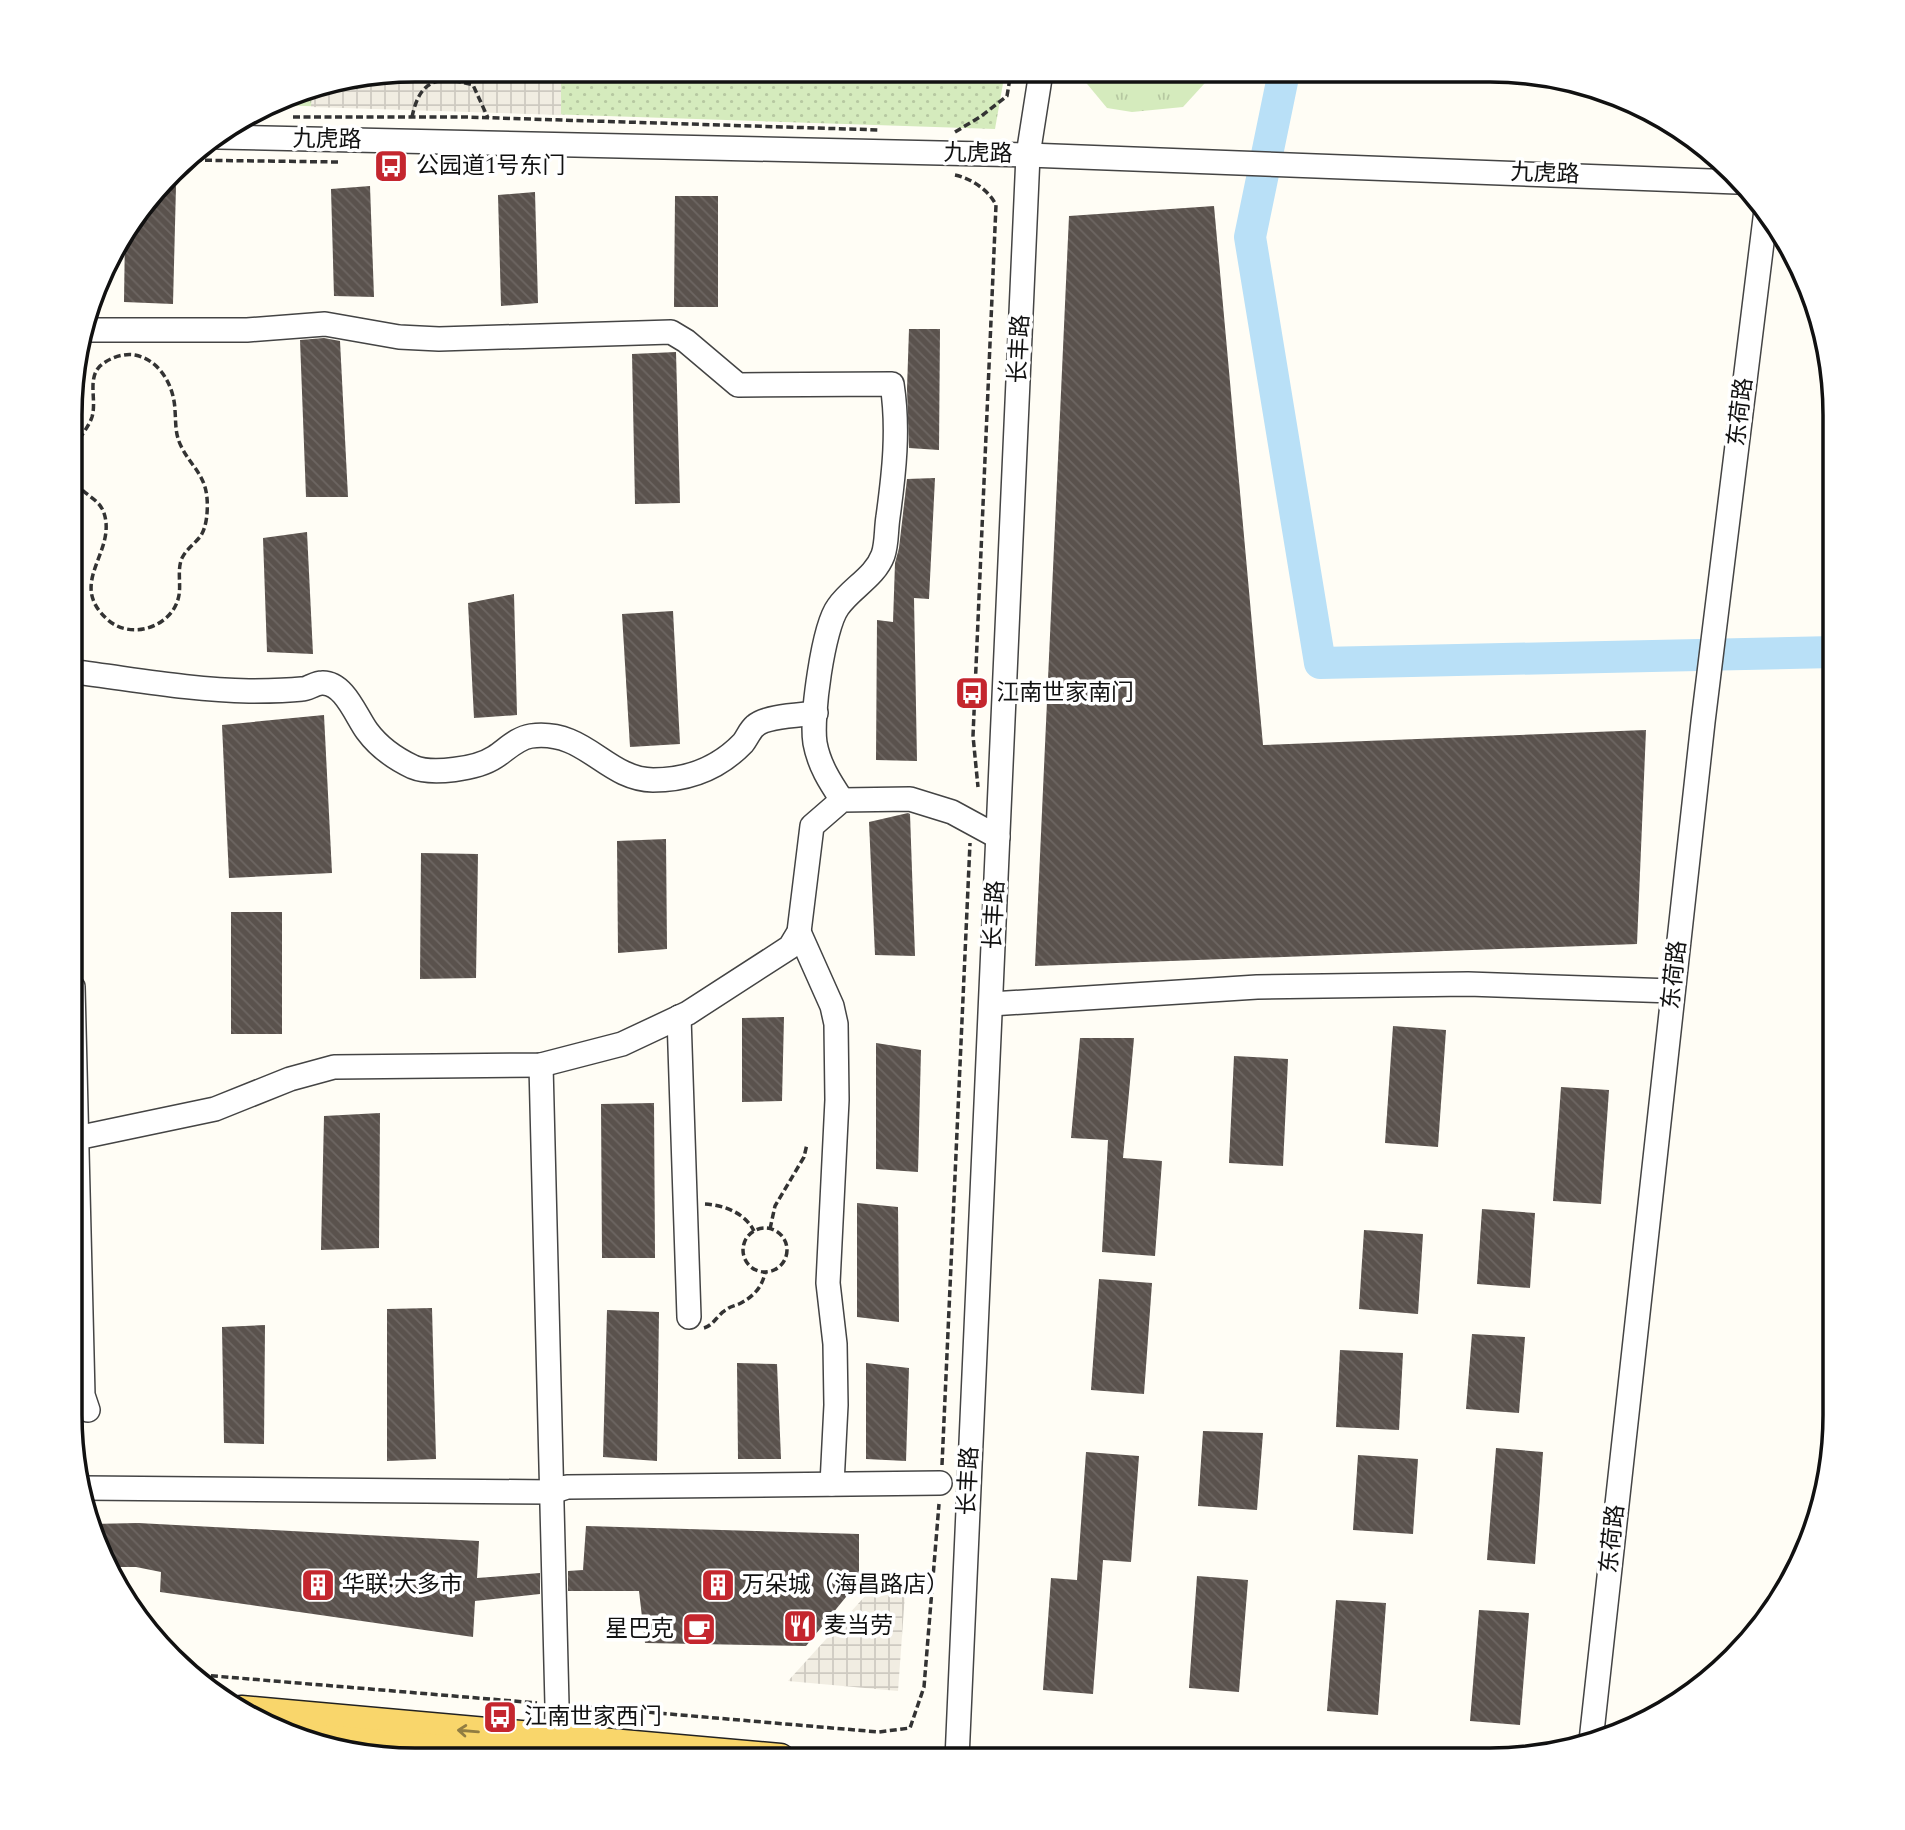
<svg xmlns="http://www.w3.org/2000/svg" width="1905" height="1830" viewBox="0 0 1905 1830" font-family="Spectral,'Noto Sans SC',serif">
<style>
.grass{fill:url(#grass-tufts)}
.park{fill:url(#park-dots)}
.plaza{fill:url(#plaza-grid)}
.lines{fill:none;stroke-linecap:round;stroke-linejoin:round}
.river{stroke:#b9e0f7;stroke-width:32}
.building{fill:url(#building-back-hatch)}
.minor-casing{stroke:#444;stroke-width:26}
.major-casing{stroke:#222;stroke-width:33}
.path{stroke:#333;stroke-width:3.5;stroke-dasharray:7 3.5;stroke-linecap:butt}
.minor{stroke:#fff;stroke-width:23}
.major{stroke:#f9d66b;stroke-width:30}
.oneway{stroke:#917d42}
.labels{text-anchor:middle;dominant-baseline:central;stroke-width:7;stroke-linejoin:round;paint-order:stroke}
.street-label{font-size:23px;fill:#111;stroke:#fff}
.poi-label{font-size:23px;fill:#111;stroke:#fff;text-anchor:start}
.rim{fill:none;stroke:#111;stroke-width:3.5}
</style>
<defs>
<pattern id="grass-tufts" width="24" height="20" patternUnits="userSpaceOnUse" patternTransform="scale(1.75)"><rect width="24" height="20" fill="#d5ebbd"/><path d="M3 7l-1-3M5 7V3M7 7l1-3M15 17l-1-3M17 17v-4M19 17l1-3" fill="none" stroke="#b6c8a1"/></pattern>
<pattern id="park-dots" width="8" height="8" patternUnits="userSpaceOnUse" patternTransform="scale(1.75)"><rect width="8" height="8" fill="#d5ebbd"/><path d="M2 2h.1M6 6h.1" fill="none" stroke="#b6c8a1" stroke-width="1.8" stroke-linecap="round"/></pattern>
<pattern id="plaza-grid" width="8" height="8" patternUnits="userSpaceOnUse" patternTransform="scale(1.75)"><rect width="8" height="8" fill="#f1ede2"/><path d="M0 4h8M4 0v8" fill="none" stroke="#cecac1"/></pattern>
<pattern id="building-back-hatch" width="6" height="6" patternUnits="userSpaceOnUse" patternTransform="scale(1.75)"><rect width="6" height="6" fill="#5a524d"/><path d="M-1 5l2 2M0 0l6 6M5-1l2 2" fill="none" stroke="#6d6662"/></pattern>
</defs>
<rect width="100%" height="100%" fill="#fffdf5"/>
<!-- grass -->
<path class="grass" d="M1084,72H1215L1183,107L1132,112L1107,108L1083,79Z"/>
<!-- park -->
<path class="park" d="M415,70L1005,72L995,129L274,105L304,88Z"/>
<!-- plaza -->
<g class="plaza">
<path d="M415,70L620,71L619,78L561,77V115L311,107L312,87Z"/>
<path d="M867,1594H905L898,1691L788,1681Z"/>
</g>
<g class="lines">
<!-- river -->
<path class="river" d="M1284,72L1250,237L1320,663L1834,652"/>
</g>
<!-- building -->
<g class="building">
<path d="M176,186L173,304L124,302L125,232L161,188Z"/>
<path d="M370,186L374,297L334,296L331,189Z"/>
<path d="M535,192L538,303L501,306L498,195Z"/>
<path d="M675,196H718V307H674Z"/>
<path d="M1214,206L1263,745L1646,730L1637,944L1035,966L1069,216Z"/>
<path d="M909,329H940L939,450L909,448L907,389Z"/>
<path d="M324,338L340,341L348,497H306L300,340Z"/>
<path d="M676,352L680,503L635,504L632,354Z"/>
<path d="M935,478L929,599L914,598L917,761L876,760L877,620L893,622L895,563L899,548L907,479Z"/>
<path d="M307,532L313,654L267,652L263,538Z"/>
<path d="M514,594L517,715L474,718L468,603Z"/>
<path d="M673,611L680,744L630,747L622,614Z"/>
<path d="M324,715L332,873L229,878L222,725Z"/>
<path d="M908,813L910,814L915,956L875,955L869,822Z"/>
<path d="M666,839L667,949L618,953L617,841Z"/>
<path d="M421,853L478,854L476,978L420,979Z"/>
<rect x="231" y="912" width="51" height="122"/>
<path d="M784,1017L782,1101L742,1102V1018Z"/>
<path d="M1393,1026L1446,1030L1438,1147L1385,1143Z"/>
<path d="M1080,1038H1134L1123,1158L1162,1161L1155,1256L1102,1252L1108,1140L1071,1138Z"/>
<path d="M876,1043L921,1050L918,1172L876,1169Z"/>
<path d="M1234,1056L1288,1059L1283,1166L1229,1163Z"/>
<path d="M1561,1087L1609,1090L1601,1204L1553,1201Z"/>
<path d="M654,1103L655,1258H602L601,1104Z"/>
<path d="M380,1113L379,1248L321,1250L324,1116Z"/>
<path d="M857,1203L898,1207L899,1322L857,1317Z"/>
<path d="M1482,1209L1535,1213L1530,1288L1477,1284Z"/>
<path d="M1364,1230L1423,1234L1418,1314L1359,1309Z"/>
<path d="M1099,1279L1152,1283L1144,1394L1091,1390Z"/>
<path d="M432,1308L436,1459L387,1461V1309Z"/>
<path d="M607,1310L659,1312L657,1461L603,1457Z"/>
<path d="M265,1325L264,1444L224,1443L222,1327Z"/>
<path d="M1472,1334L1525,1337L1519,1413L1466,1409Z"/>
<path d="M1340,1350L1403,1353L1399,1430L1336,1427Z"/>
<path d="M737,1363L777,1364L781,1459H738Z"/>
<path d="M866,1363L909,1368L906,1461L866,1459Z"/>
<path d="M1203,1431L1263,1433L1257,1510L1198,1506Z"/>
<path d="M1496,1448L1543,1452L1535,1564L1487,1560Z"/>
<path d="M1086,1452L1139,1456L1131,1562L1103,1560L1093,1694L1043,1690L1051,1578L1077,1580Z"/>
<path d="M1358,1455L1418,1459L1413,1534L1353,1530Z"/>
<path d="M138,1523L479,1541L477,1578L540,1573V1594L475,1601L473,1637L160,1592L161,1572L136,1567H108L96,1546L91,1524Z"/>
<path d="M586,1526L859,1534V1581L806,1646L645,1643L639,1591H568V1571L583,1570Z"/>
<path d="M1197,1576L1248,1580L1239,1692L1189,1688Z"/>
<path d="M1336,1600L1386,1603L1378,1715L1327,1711Z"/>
<path d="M1479,1610L1529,1613L1520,1725L1470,1721Z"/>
</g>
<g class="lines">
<!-- minor casing -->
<g class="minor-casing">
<g id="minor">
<path d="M219,137L1028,155L1737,182"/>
<path d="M84,330H247L325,324L399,337L439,339L671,332L686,341L738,385L892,384C899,429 894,473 888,517C886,529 887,544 883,555C875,577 851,588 838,607C823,627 811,718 815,743C819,765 830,782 842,800"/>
<path d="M75,672C132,679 191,690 249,691C266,691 284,691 302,689C308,689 315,683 322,683C344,682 356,716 367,731C378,746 396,759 413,767C432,775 477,769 495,757C506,750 517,738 531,736C586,729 605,779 653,780C688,780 718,769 743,743C747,738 750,730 755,726C765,716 802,715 816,713"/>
<path d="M799,932L832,1006L836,1024L837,1100L828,1283L835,1344L836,1405L832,1484"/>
<path d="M73,987L83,1395L88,1410"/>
<path d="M991,1004L1257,987L1468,984L1673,991"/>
<path d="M679,1017L689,1317"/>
<path d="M541,1065L557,1705L556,1759"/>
<path d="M72,1139L215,1109L290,1079L334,1067L541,1065L622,1044L688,1013L790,947L799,932L812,826L842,800L910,799L952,812L998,837"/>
<path d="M83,1488L552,1492L567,1487L940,1483"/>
<path d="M1591,1741L1703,722L1766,210"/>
<path d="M957,1759L1028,155L1041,72"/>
</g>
</g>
<!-- major casing -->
<g class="major-casing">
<g id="major">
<path d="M241,1711L780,1759"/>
<path d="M320,1740L480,1753"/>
</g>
</g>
<!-- path -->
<g class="path">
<path d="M445,80V70"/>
<path d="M293,117H465L880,130"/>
<path d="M412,117C420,79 438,75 473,85L488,118"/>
<path d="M955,132L980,117L1007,96L1011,72"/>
<path d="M184,160L338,162"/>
<path d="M955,175C970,178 989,190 996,205L973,736L978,787"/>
<path d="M76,482C84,496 99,498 104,513C117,553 66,583 108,620C132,641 174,626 179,595C181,584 177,569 182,558C186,550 193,545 199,538C207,529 208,510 207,498C205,474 190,465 181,446C175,434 176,424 175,410C174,386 160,360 135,355C123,353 109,358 100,366C87,379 97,400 92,417C89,426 81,436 76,444"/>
<path d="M705,1204C724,1205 745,1213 754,1231"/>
<circle cx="765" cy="1250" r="22"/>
<path d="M770,1229L775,1206L804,1157L807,1144"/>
<path d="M704,1328C714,1325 717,1315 726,1310C730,1306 736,1306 741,1303C754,1296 762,1287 765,1273"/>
<path d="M942,1465L970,843"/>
<path d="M190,1674L537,1703"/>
<path d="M576,1706L879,1732L910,1728L924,1687L939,1504"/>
</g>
<!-- minor -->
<use href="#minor" class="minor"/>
<!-- major -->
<use href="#major" class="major"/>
</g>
<!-- one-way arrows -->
<defs><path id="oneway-shaft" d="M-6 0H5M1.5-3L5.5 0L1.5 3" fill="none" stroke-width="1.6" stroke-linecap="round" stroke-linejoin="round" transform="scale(1.75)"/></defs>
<use class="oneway" href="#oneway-shaft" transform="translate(468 1731) rotate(-175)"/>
<!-- icons -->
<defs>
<g id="bus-square" transform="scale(1.75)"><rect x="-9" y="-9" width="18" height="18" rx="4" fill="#c4262e" stroke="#fff"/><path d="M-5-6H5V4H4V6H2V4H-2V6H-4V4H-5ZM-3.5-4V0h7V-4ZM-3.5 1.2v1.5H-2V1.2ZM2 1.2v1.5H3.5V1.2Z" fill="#fff"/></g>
<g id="building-square" transform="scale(1.75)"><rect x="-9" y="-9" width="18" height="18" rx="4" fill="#c4262e" stroke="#fff"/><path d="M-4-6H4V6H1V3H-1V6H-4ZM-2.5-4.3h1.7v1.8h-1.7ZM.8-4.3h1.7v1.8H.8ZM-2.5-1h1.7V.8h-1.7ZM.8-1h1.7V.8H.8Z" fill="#fff"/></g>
<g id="restaurant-square" transform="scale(1.75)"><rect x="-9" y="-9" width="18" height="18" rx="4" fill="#c4262e" stroke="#fff"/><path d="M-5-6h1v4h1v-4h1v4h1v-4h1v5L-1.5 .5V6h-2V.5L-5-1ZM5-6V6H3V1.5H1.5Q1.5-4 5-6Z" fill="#fff"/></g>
<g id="cafe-square" transform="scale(1.75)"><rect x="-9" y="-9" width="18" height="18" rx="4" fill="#c4262e" stroke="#fff"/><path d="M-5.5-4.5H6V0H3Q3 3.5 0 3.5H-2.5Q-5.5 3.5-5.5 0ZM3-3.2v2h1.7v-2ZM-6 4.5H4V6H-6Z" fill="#fff"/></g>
</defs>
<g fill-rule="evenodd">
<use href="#bus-square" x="391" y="166"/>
<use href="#bus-square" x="972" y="693"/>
<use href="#building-square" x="318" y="1585"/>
<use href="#building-square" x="718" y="1585"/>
<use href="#restaurant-square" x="800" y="1626"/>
<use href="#cafe-square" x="699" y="1629"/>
<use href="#bus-square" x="500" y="1717"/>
</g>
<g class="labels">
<!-- street labels -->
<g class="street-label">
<text transform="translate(327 140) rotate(1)">九虎路</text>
<text transform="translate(978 154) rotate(1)">九虎路</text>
<text transform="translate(1545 174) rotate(2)">九虎路</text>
<text transform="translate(1020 349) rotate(-87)">长丰路</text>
<text transform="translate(1741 412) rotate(-83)">东荷路</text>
<text transform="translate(995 915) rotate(-87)">长丰路</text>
<text transform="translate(1675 975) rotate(-84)">东荷路</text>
<text transform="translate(969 1481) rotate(-87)">长丰路</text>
<text transform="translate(1613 1539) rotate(-84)">东荷路</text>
</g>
<!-- poi labels -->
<g class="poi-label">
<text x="416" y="166">公园道1号东门</text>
<text x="996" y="693">江南世家南门</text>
<text x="342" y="1585">华联·大多市</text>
<text x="742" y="1585">万朵城（海昌路店）</text>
<text x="824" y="1626">麦当劳</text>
<text x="674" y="1629" text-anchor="end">星巴克</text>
<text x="524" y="1717">江南世家西门</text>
</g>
</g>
<!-- crop -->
<path d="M0 0H1905V1830H0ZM415 82H1490A333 333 0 0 1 1823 415V1415A333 333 0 0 1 1490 1748H415A333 333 0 0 1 82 1415V415A333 333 0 0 1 415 82Z" fill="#fff" fill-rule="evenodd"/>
<path class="rim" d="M415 82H1490A333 333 0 0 1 1823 415V1415A333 333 0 0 1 1490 1748H415A333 333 0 0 1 82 1415V415A333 333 0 0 1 415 82Z"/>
</svg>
